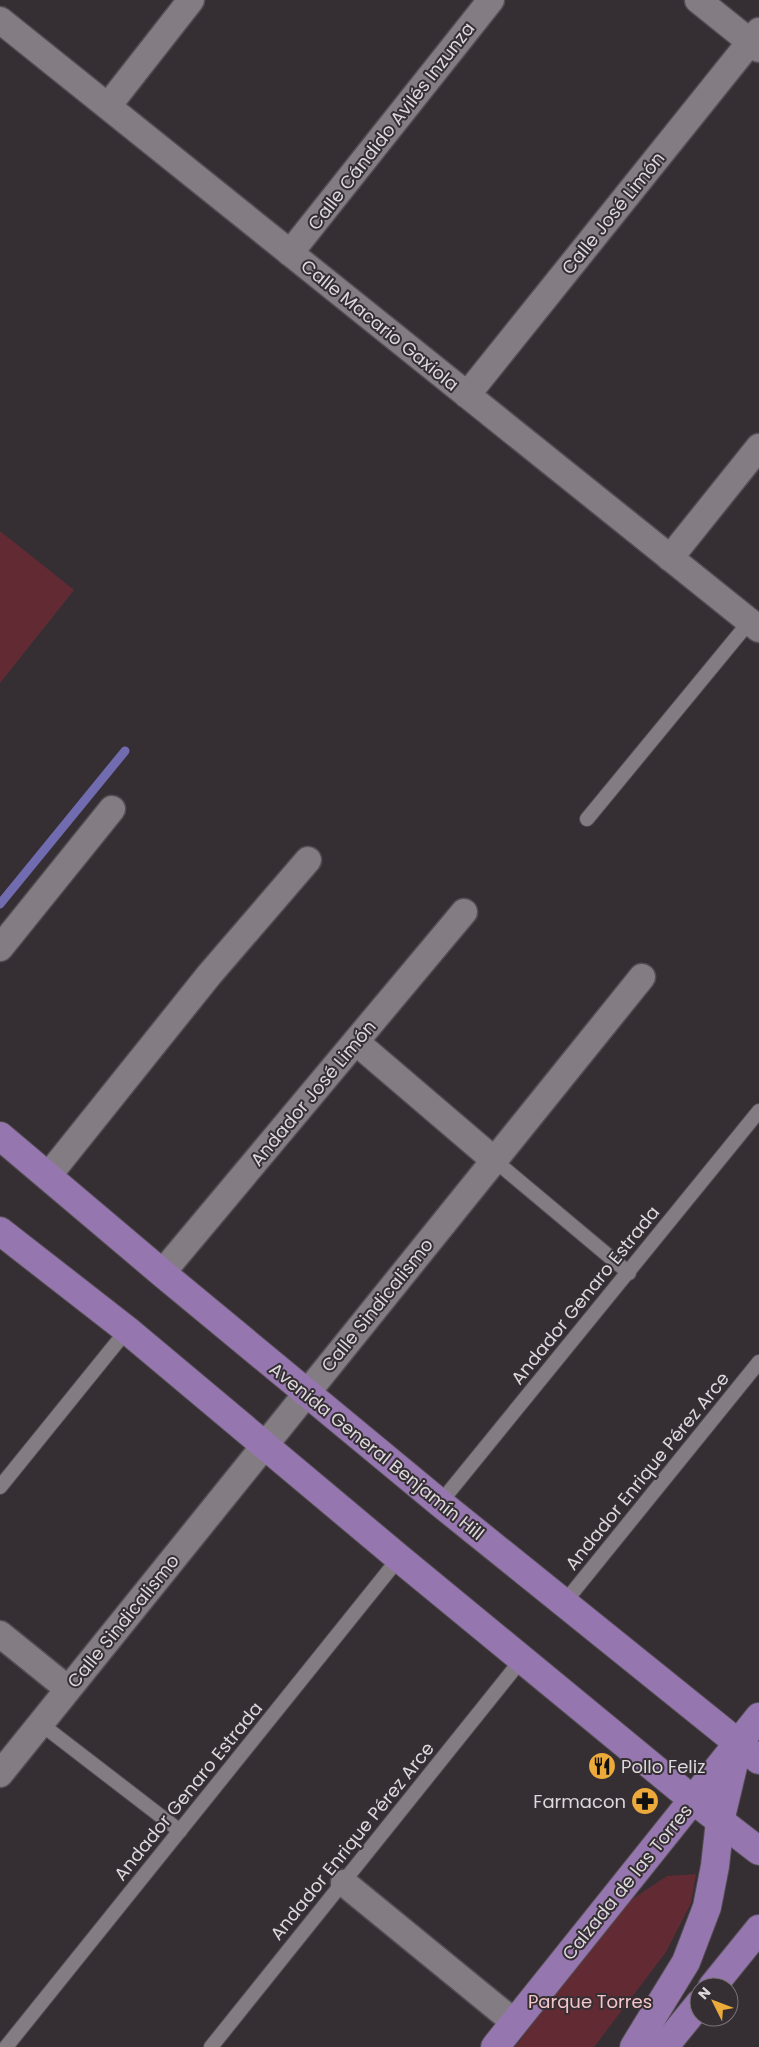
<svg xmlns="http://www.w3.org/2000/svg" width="759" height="2047" viewBox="0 0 759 2047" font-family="Poppins,sans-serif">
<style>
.green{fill:#622b34}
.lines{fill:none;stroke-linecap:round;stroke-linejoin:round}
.stream{stroke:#716bb0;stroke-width:9}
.service-casing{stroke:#524d52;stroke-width:16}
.minor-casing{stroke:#524d52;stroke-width:29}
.primary-casing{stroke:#524d52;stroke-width:30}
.service{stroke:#837d83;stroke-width:14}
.minor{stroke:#837d83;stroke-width:26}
.primary{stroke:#9576ae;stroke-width:28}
.labels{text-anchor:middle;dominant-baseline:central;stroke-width:4;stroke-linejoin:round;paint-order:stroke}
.street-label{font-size:18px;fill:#dcd8dc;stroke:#352f34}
.poi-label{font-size:18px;fill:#dcd8dc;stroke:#352f34;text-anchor:start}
.park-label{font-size:18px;fill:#f3c4c8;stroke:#352f34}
</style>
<rect width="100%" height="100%" fill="#352f34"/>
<!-- green -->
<g class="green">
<path d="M0,531L74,590L0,683Z"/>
<path d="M696,1874L691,1903L666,1952L594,2047H515L622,1906L667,1876Z"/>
</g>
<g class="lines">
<!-- stream -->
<path class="stream" d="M0,904L125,751"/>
<!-- service casing -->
<g class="service-casing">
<g id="service">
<path d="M587,819L750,621"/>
<path d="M494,1160L629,1273"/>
<path d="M0,1487L127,1330"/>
<path d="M440,1503L759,1111"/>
<path d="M564,1603L759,1362"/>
<path d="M41,1724L180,1831"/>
<path d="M6,2047L399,1558"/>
<path d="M211,2047L522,1659"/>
</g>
</g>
<!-- minor casing -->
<g class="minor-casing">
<g id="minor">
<path d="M698,0L759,49"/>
<path d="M0,20L759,629"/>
<path d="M108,106L191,0"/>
<path d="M290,253L491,0"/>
<path d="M467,395L759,31"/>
<path d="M670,558L759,447"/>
<path d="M0,948L112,809"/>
<path d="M356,1042L494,1160"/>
<path d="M48,1176L209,975L308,860"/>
<path d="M162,1273L464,912"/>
<path d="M0,1634L68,1689"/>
<path d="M0,1774L642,977"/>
<path d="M344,1883L514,2022"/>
</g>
</g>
<!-- primary casing -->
<g class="primary-casing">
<g id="primary">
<path d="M0,1136L162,1273L440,1503L759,1760"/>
<path d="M0,1231L127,1330L399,1558L693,1800L759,1851"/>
<path d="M712,1987L759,1929"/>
<path d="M495,2047L759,1717"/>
<path d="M634,2047L686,1962L707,1907L715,1866L720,1821L737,1750"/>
<path d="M664,2047L699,2004"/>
</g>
</g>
<!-- service -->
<use href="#service" class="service"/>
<!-- minor -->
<use href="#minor" class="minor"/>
<!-- primary -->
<use href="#primary" class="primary"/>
</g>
<!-- icons -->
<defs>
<g id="restaurant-disc" transform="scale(1.4375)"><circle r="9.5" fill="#ebaa39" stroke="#352f34"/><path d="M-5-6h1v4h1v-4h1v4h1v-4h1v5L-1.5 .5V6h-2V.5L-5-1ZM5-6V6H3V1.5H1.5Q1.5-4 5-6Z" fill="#111"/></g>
<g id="pharmacy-disc" transform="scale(1.4375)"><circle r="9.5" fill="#ebaa39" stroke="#352f34"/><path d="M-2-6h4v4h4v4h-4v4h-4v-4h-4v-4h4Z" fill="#111"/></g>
</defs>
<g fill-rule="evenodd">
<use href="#restaurant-disc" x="602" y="1766"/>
<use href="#pharmacy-disc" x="645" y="1801"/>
</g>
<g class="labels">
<!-- street labels -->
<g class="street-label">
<text transform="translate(391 126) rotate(-52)">Calle Cándido Avilés Inzunza</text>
<text transform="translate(613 213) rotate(-51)">Calle José Limón</text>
<text transform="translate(380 325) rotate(39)">Calle Macario Gaxiola</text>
<text transform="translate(313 1093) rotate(-50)">Andador José Limón</text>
<text transform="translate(585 1295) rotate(-51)">Andador Genaro Estrada</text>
<text transform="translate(377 1305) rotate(-51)">Calle Sindicalismo</text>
<text transform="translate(377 1451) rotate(39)">Avenida General Benjamín Hill</text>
<text transform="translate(647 1471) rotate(-51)">Andador Enrique Pérez Arce</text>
<text transform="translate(123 1621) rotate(-51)">Calle Sindicalismo</text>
<text transform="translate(188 1791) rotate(-51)">Andador Genaro Estrada</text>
<text transform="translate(352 1841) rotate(-51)">Andador Enrique Pérez Arce</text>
<text transform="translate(627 1882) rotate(-51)">Calzada de las Torres</text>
</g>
<!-- poi labels -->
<g class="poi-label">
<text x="621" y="1766">Pollo Feliz</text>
<text x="626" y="1801" text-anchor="end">Farmacon</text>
</g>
<!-- park labels -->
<g class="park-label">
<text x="590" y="2001">Parque Torres</text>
</g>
</g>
<!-- north arrow -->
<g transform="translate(714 2002) rotate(312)"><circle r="24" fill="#352f34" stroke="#787377"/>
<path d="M0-4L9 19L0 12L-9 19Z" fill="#ebaa39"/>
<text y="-8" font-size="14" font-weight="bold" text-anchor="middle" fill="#dcd8dc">N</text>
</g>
</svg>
